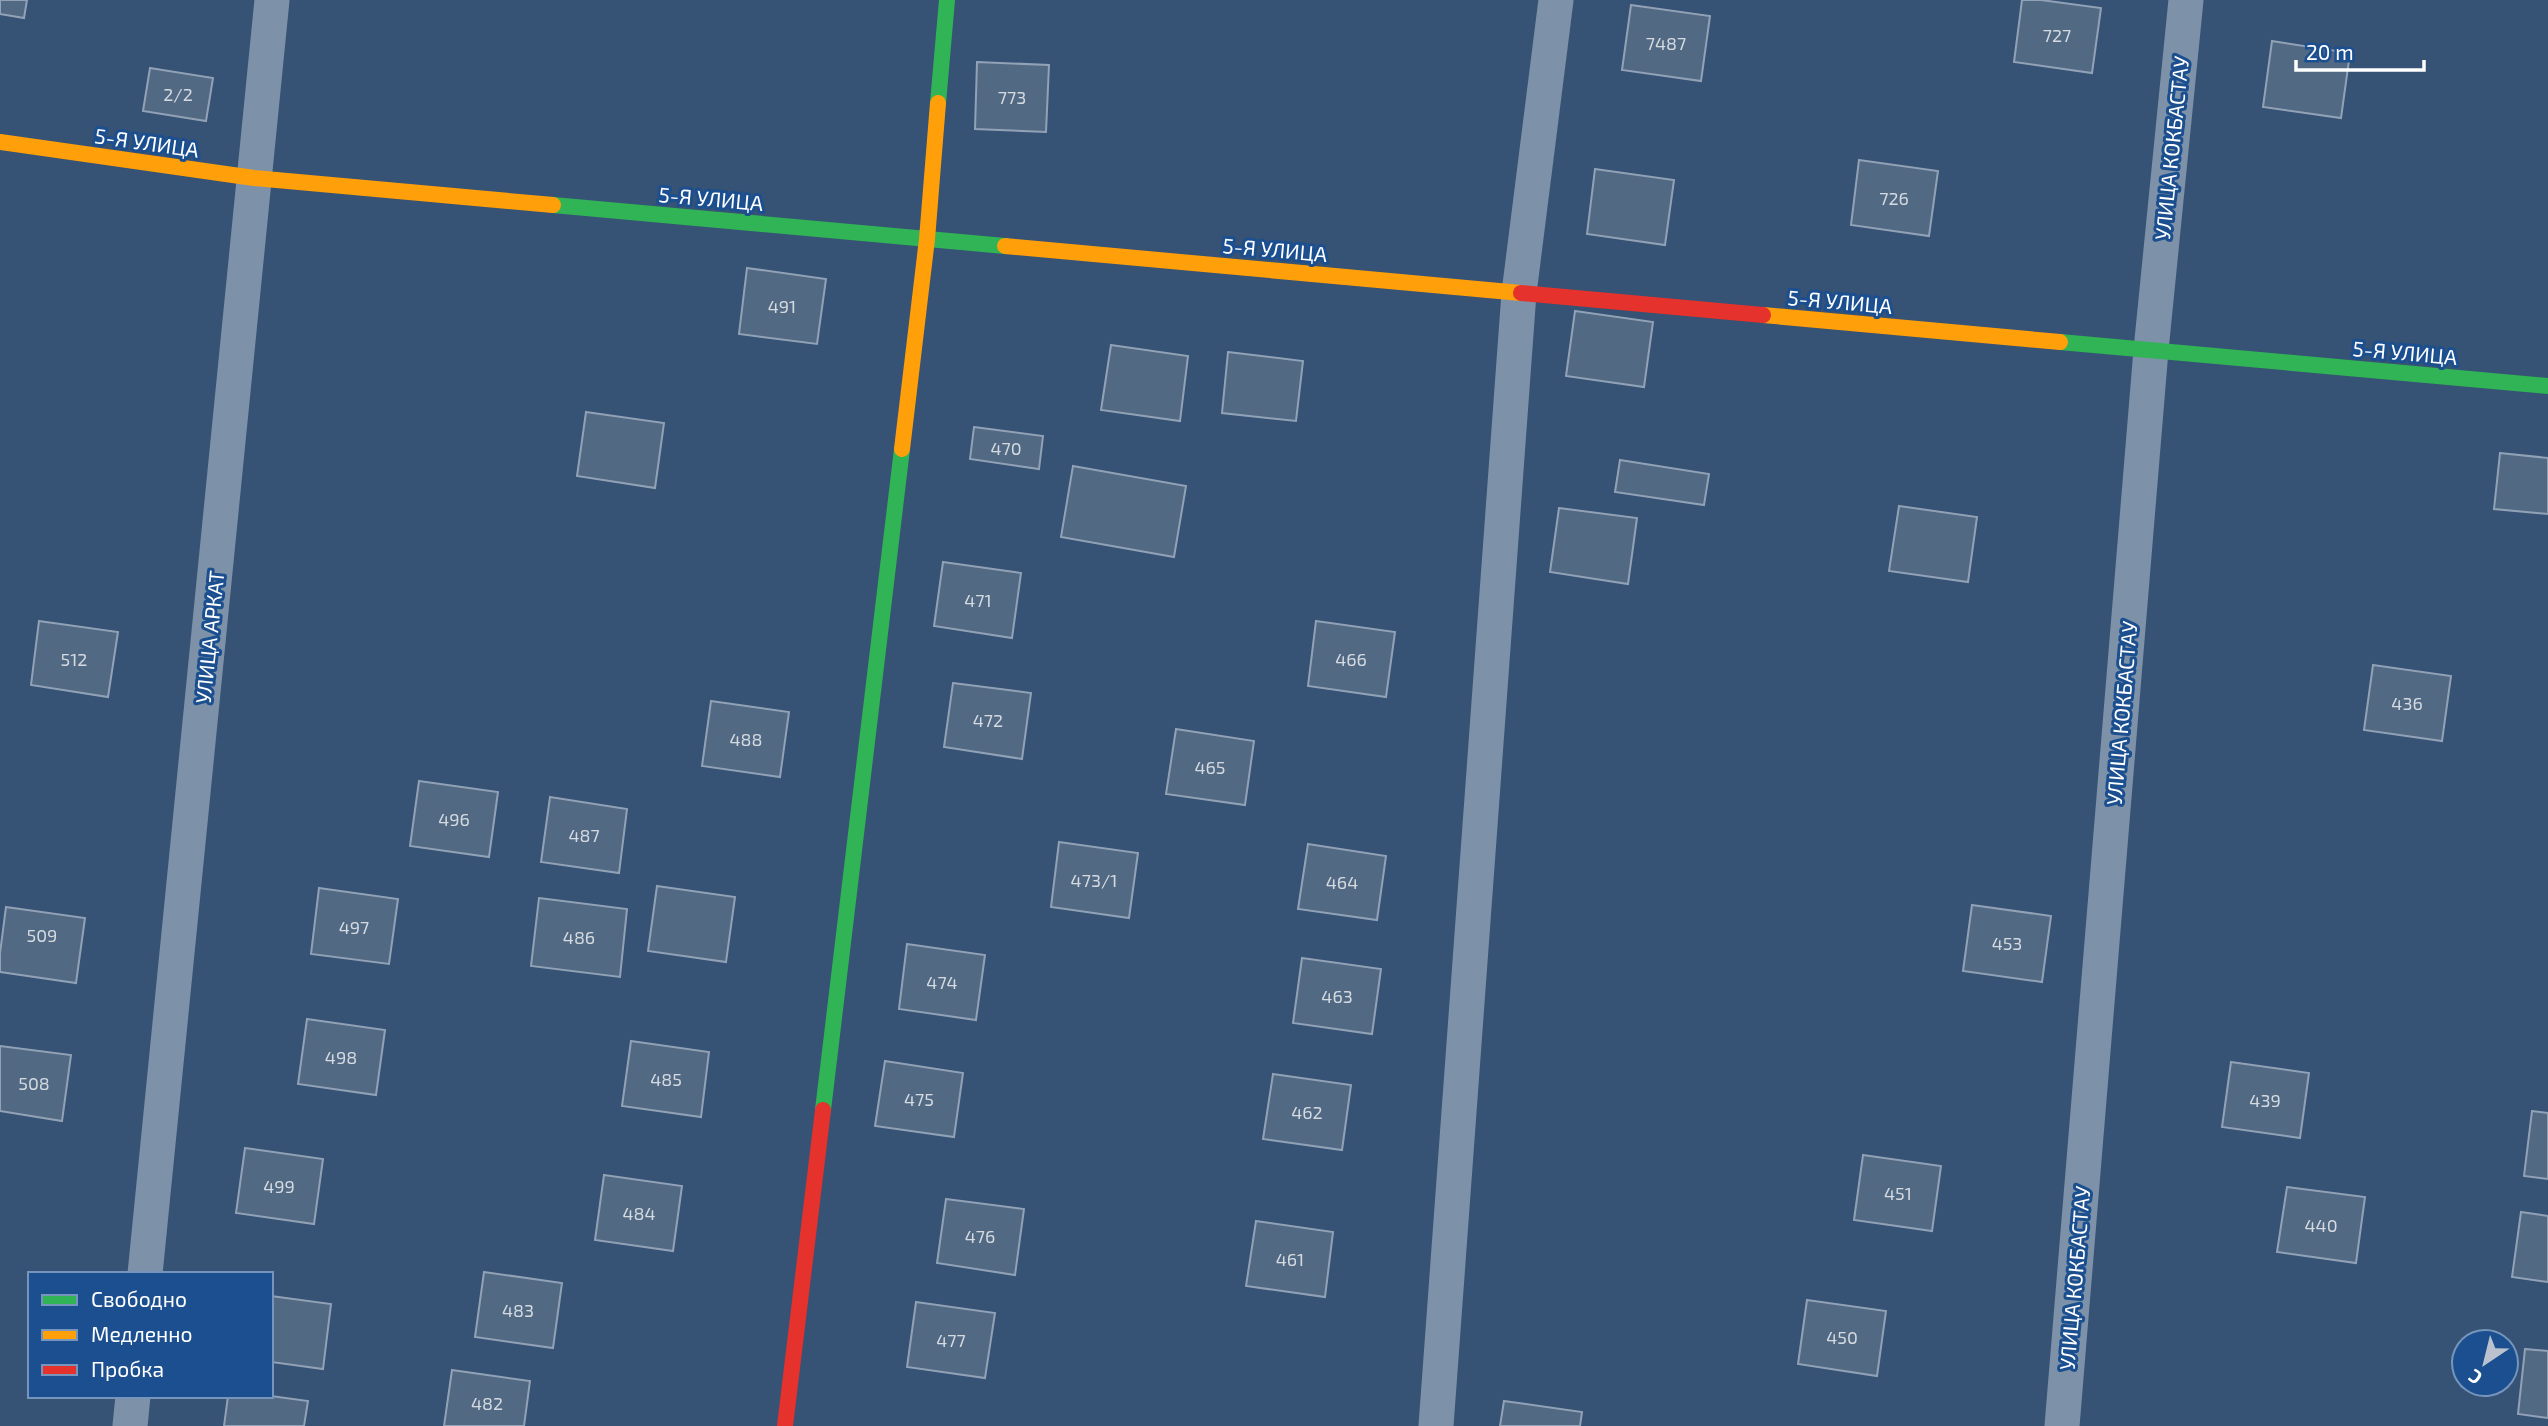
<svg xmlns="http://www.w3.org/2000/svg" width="2548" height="1426" viewBox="0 0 2548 1426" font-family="'Exo 2',sans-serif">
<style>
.building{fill:#526984;stroke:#92a2b6;stroke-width:2}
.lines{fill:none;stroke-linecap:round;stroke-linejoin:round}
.street{stroke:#7d92a8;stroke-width:35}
.fast{stroke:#30b455;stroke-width:16}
.slow{stroke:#ff9f0a;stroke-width:16}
.jam{stroke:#e5322d;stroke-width:16}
.labels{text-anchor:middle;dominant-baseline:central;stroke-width:6;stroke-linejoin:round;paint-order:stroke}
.number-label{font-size:18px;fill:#d4dae0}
.street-label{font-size:21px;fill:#fff;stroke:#1b4f8f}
</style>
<rect width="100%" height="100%" fill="#365274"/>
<!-- building -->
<g class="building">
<path d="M0,0H27L24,18L0,14Z"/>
<path d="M2022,0H2041L2101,8L2092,73L2014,62Z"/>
<path d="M1631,5L1710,16L1701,81L1622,70Z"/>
<path d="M2272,41L2350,53L2341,118L2263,107Z"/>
<path d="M977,62L1049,65L1046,132L975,129Z"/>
<path d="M150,68L213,78L206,121L143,111Z"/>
<path d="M1859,160L1938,171L1929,236L1851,225Z"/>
<path d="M1595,169L1674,180L1665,245L1587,234Z"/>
<path d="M747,268L826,279L817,344L739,334Z"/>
<path d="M1575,311L1653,322L1644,387L1566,376Z"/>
<path d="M1111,345L1188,356L1180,421L1101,410Z"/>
<path d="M1228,352L1303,361L1296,421L1222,413Z"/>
<path d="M586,412L664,423L655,488L577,476Z"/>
<path d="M974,427L1043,436L1039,469L970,459Z"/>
<path d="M2500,453L2548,458V514L2494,509Z"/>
<path d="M1620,460L1709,474L1704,505L1615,492Z"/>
<path d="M1073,466L1186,486L1174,557L1061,537Z"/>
<path d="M1899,506L1977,517L1968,582L1889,571Z"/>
<path d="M1559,508L1637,518L1628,584L1550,572Z"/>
<path d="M943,562L1021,573L1012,638L934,626Z"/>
<path d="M39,621L118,632L108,697L31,685Z"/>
<path d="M1316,621L1395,632L1386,697L1308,686Z"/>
<path d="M2373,665L2451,676L2442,741L2364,730Z"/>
<path d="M953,683L1031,693L1022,759L944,747Z"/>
<path d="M711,701L789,712L780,777L702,766Z"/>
<path d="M1176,729L1254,741L1245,805L1166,794Z"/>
<path d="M419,781L498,792L489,857L410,846Z"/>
<path d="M550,797L627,809L619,873L541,862Z"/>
<path d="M1059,842L1138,853L1129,918L1051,907Z"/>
<path d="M1308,844L1386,856L1377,920L1298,909Z"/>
<path d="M657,886L735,897L726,962L648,951Z"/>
<path d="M319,888L398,899L389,964L311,954Z"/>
<path d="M539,898L627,909L620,977L531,966Z"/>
<path d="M1972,905L2051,916L2042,982L1963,971Z"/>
<path d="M6,907L85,918L76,983L0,972V953Z"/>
<path d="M907,944L985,955L976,1020L899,1009Z"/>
<path d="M1302,958L1381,969L1372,1034L1293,1023Z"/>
<path d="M307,1019L385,1030L376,1095L298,1084Z"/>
<path d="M631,1041L709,1052L701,1117L622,1106Z"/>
<path d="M0,1046L71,1055L62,1121L0,1111Z"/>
<path d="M885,1061L963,1073L954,1137L875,1126Z"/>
<path d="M2231,1062L2309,1073L2300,1138L2222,1127Z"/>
<path d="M1273,1074L1351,1085L1342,1150L1263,1139Z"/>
<path d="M2532,1111L2548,1113V1179L2524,1176Z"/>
<path d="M245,1148L323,1159L314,1224L236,1213Z"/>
<path d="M1863,1155L1941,1166L1932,1231L1854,1220Z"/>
<path d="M604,1175L682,1186L673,1251L595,1240Z"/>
<path d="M2287,1187L2365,1197L2356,1263L2277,1252Z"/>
<path d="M946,1199L1024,1209L1015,1275L937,1263Z"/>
<path d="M2521,1212L2548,1216V1282L2512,1277Z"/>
<path d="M1256,1221L1333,1232L1325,1297L1246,1286Z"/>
<path d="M484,1272L562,1283L553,1348L475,1337Z"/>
<path d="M271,1296L331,1304L323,1369L271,1362Z"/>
<path d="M1807,1300L1886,1311L1877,1376L1798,1364Z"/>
<path d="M916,1302L995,1313L985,1378L907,1367Z"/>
<path d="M2525,1349L2548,1351V1418L2518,1414Z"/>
<path d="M452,1370L530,1381L524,1426H444Z"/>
<path d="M228,1396H271L308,1401L304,1426H224Z"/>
<path d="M1504,1401L1582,1412L1580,1426H1500Z"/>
</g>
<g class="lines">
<!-- street -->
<g class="street">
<path d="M145,1274L272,0"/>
<path d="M130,1426L133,1396"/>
<path d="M1436,1426L1519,293L1556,0"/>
<path d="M2062,1426L2151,350L2186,0"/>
</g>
<!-- fast -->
<g class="fast">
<path d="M938,103L947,0"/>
<path d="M553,205L1005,246"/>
<path d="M2060,342L2548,386"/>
<path d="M823,1110L902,449"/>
</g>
<!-- slow -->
<g class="slow">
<path d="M0,142L254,178L553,205"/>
<path d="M1005,246L1521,293"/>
<path d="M1763,315L2060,342"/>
<path d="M902,449L927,239L938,103"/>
</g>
<!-- jam -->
<g class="jam">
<path d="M1521,293L1763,315"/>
<path d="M785,1426L823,1110"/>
</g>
</g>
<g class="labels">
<!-- number labels -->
<g class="number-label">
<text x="2057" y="35">727</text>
<text x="1666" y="43">7487</text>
<text x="178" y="94">2/2</text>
<text x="1012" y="97">773</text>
<text x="1894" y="198">726</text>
<text x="782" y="306">491</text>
<text x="1006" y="448">470</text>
<text x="978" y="600">471</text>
<text x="74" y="659">512</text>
<text x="1351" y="659">466</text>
<text x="2407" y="703">436</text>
<text x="988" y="720">472</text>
<text x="746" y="739">488</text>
<text x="1210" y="767">465</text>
<text x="454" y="819">496</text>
<text x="584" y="835">487</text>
<text x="1094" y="880">473/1</text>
<text x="1342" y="882">464</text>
<text x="354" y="927">497</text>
<text x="42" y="935">509</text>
<text x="579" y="937">486</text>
<text x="2007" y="943">453</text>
<text x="942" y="982">474</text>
<text x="1337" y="996">463</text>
<text x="341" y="1057">498</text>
<text x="666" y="1079">485</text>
<text x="34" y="1083">508</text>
<text x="919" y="1099">475</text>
<text x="2265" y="1100">439</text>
<text x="1307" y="1112">462</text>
<text x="279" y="1186">499</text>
<text x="1898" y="1193">451</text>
<text x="639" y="1213">484</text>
<text x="2321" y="1225">440</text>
<text x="980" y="1236">476</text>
<text x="1290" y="1259">461</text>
<text x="518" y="1310">483</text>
<text x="1842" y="1337">450</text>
<text x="951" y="1340">477</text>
<text x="487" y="1403">482</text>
</g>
<!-- street labels -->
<g class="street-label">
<text transform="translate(147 142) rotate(8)">5-Я УЛИЦА</text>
<text transform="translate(2171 148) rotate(-84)">УЛИЦА КОКБАСТАУ</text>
<text transform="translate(711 198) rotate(5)">5-Я УЛИЦА</text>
<text transform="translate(1275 249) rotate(5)">5-Я УЛИЦА</text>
<text transform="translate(1840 301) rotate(5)">5-Я УЛИЦА</text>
<text transform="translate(2405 352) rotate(5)">5-Я УЛИЦА</text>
<text transform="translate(209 637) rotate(-84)">УЛИЦА АРКАТ</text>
<text transform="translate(2121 713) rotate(-85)">УЛИЦА КОКБАСТАУ</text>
<text transform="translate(2074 1278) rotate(-85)">УЛИЦА КОКБАСТАУ</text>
</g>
</g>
<!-- legend -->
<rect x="28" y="1272" width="245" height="126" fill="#1b4f8f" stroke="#7695bc" stroke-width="2"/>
<rect x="42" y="1295" width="35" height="10" fill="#30b455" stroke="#7695bc" stroke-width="2"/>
<text x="91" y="1307" font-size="21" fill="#ffffff">Свободно</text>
<rect x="42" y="1330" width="35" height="10" fill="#ff9f0a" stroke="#7695bc" stroke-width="2"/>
<text x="91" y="1342" font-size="21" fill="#ffffff">Медленно</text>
<rect x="42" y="1365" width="35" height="10" fill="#e5322d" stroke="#7695bc" stroke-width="2"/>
<text x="91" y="1377" font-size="21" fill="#ffffff">Пробка</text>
<!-- north arrow -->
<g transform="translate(2485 1363) rotate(215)"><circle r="33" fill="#1b4f8f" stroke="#7695bc" stroke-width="2"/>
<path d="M0-5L12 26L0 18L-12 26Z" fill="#b9c2ce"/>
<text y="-10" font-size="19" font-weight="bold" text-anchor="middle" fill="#ffffff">С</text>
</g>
<!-- scale -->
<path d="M2296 60v10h128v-10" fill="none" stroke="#ffffff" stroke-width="3.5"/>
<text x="2306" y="60" font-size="21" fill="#ffffff" stroke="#1b4f8f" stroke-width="5" paint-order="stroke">20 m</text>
</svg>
